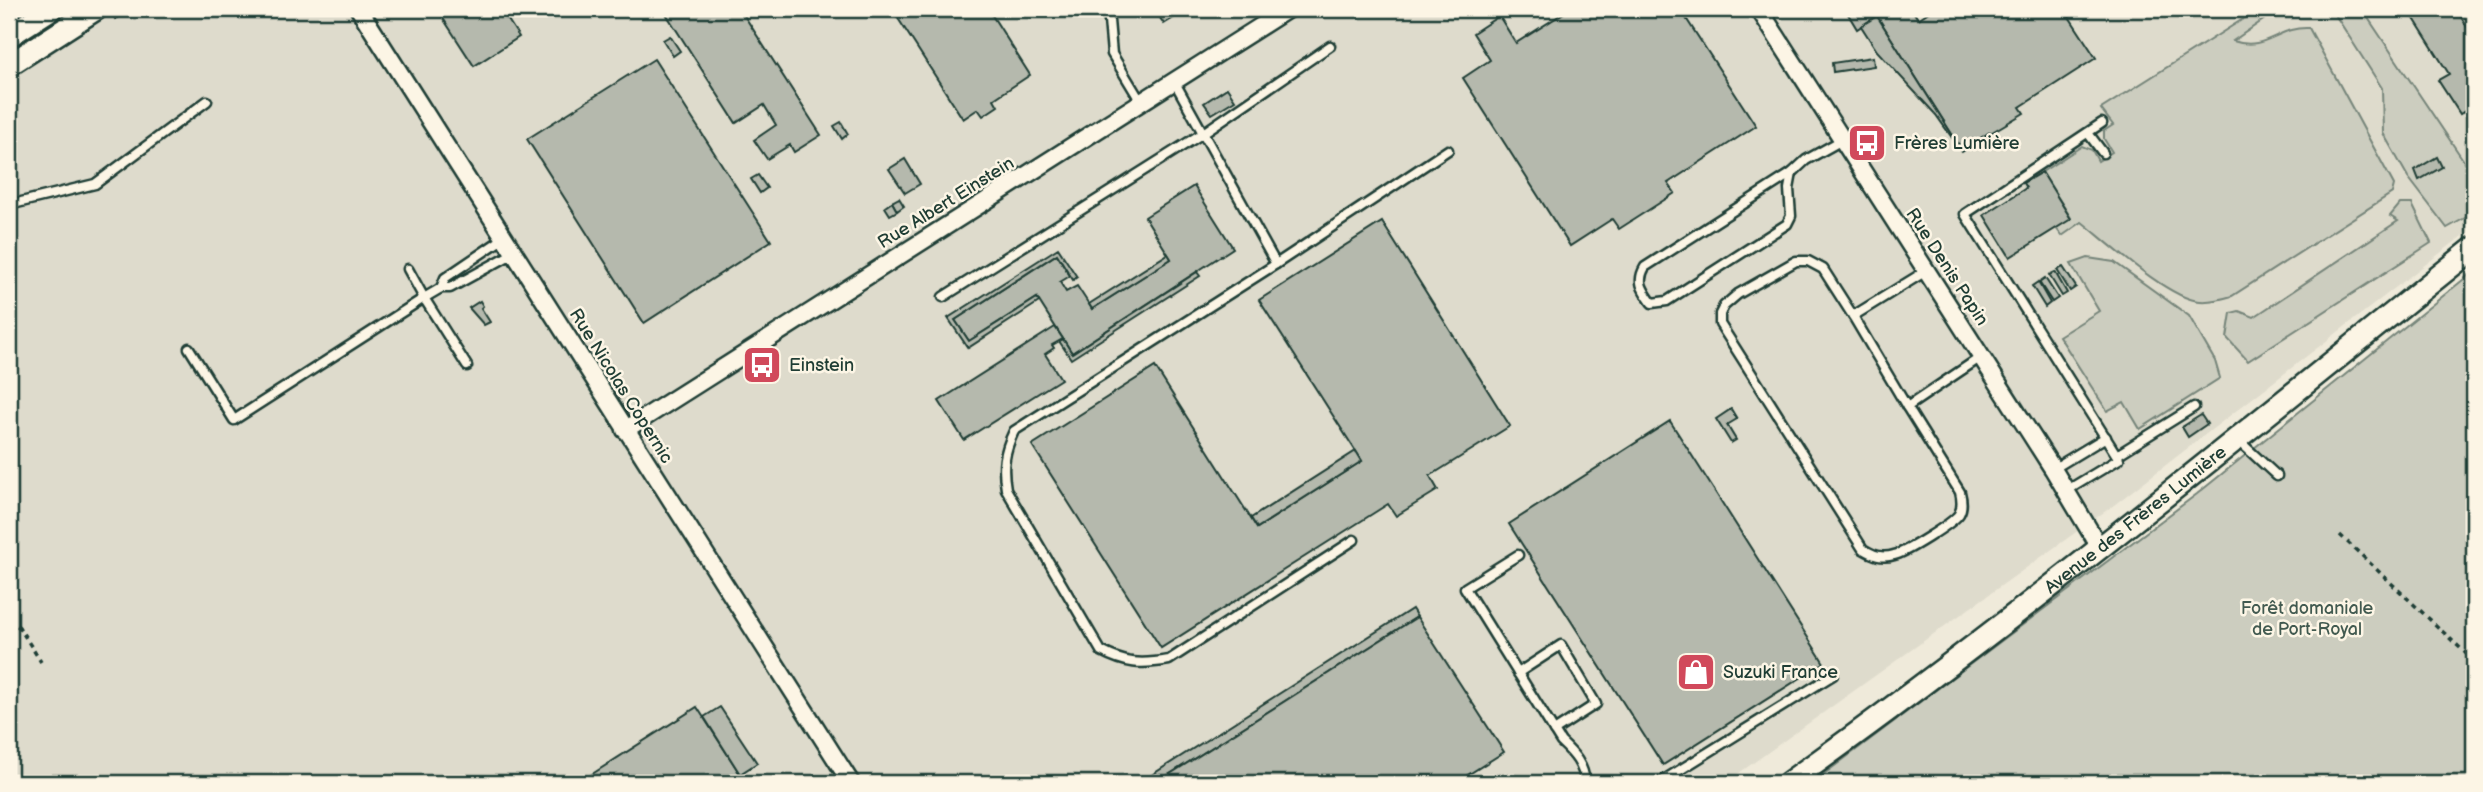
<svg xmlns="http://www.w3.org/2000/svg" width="2483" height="792" viewBox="0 0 2483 792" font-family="'Balsamiq Sans',sans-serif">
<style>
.built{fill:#dedbcc}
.green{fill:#cccdbf;stroke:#76857a;stroke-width:2}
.building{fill:#b5b9ad;stroke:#1f3d34;stroke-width:2}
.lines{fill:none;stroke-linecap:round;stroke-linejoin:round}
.lane-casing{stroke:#1f3d34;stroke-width:13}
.street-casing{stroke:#1f3d34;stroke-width:21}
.secondary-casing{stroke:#1f3d34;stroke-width:26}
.path{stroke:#1f3d34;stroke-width:3.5;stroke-dasharray:5 5;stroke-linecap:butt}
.lane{stroke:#fcf5e5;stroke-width:8}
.street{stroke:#fcf5e5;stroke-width:16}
.secondary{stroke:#fcf5e5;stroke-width:21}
.labels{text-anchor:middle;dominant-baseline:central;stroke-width:5;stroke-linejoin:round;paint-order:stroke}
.poi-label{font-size:18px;fill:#1f3d34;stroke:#fcf5e5;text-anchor:start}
.street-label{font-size:18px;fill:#1f3d34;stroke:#fcf5e5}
.park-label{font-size:18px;fill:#425a50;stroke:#fcf5e5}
</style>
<rect width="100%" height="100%" fill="#efeada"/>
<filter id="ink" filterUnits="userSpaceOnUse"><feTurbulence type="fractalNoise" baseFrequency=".0143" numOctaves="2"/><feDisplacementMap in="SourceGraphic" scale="14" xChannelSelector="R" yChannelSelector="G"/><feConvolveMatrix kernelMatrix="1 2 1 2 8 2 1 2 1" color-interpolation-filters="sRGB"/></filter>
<g filter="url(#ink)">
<!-- built -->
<path class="built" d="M9,9H2474V227L2114,505L1725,783H9Z"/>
<!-- green -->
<g class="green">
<path d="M2259,9H2311L2294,13L2275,12L2233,41C2266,52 2278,26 2309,28L2394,185L2392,193L2232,296C2222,299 2211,302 2200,301C2170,300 2107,242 2082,222L2062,236L2056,228L2071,218L2042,172L2082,146L2092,150L2098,161L2112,152L2104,139V131L2113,125L2101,109Z"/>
<path d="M2325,9H2362L2474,176V213L2447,228L2408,177L2383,133L2382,88L2334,13Z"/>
<path d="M2400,204H2412L2431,243L2248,361L2227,338L2231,313L2239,311L2254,317L2398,221L2390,216Z"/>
<path d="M2088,258L2114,262L2189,316L2215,361L2220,378L2140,429L2124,402L2107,411L2059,336L2099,311L2071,264Z"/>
<path d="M2474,271V783H1812L2197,494Z"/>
</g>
<!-- building -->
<g class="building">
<path d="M437,9H501L519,37L474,66Z"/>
<path d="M663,9H740L821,135L794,152L790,145L767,159L754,140L776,125L764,105L736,123Z"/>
<path d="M892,9H988L1030,75L994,99L998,106L983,116L978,109L963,119Z"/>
<path d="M1154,9H1188L1164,24Z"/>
<path d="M1570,9H1680L1756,126L1668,183L1675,193L1619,229L1612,219L1570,246L1463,78L1490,60L1473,33L1499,16L1516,43Z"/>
<path d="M1845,9H1916L1913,11L1918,19L1933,9H2064L2096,58L2020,107L2024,113L1962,150L1877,16L1857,29Z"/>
<path d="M2408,9H2456L2474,38V105L2460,114L2438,80L2449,74Z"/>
<path d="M1877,16L1962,150L1990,132L1992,133L1962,152L1936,115L1877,51L1861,26Z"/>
<path d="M670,36L680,51L673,56L663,40Z"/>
<path d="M1873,57L1874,66L1833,72L1832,63Z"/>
<path d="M654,59L771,241L644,323L527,139Z"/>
<path d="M1227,88L1235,100L1212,114L1204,103Z"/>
<path d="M841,122L848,134L842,139L834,126Z"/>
<path d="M2437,157L2442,167L2419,180L2415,170Z"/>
<path d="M905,159L920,184L905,193L889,169Z"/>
<path d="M2042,172L2071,219L2010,257L1984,215L2026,188L2023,183Z"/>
<path d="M758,175L767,188L760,193L751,179Z"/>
<path d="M1194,186L1233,248L1072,353L1037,298L969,341L955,320L1057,254L1070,276L1060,282L1066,292L1077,286L1092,309L1171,259L1145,217Z"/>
<path d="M899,198L904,206L897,211L892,202Z"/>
<path d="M892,202L897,211L890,215L885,207Z"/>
<path d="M1382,222L1510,426L1430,476L1438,490L1396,516L1388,504L1161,648L1032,445L1155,367L1257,528L1362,461L1259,300Z"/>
<path d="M1058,248L1077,277L1073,280L1057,254L955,320L969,341L1037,298L1039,302L968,348L948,318Z"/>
<path d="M1168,254L1171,259L1092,309L1089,304Z"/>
<path d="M2063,267L2076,287L2070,291L2057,270Z"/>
<path d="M1197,272L1200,276L1071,359L1059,341L1063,339L1072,353Z"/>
<path d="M2055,272L2067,293L2062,296L2049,275Z"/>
<path d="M2045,278L2058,298L2052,302L2039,282Z"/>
<path d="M2038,282L2050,303L2045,307L2032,286Z"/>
<path d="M480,301L483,306L481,308L490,322L484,325L469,308Z"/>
<path d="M1055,327L1063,339L1052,345L1054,348L1045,354L1061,379L964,440L939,401Z"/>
<path d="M1731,409L1737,419L1727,425L1736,440L1731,443L1716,419Z"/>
<path d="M2201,415L2207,424L2188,437L2182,427Z"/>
<path d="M1670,421L1824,663L1663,765L1509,524Z"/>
<path d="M1356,451L1362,461L1257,528L1251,518Z"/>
<path d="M1412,609L1417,617L1156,783H1139Z"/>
<path d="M1417,617L1504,752L1455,783H1156Z"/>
<path d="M697,707L746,783H589L586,778Z"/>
<path d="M720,707L757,763L740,774L704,717Z"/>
</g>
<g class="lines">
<!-- lane casing -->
<g class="lane-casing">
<g id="lane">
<path d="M1108,9L1112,54L1141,102"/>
<path d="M1174,81L1276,264L1014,431C1004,452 1002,467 1006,489L1101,651C1126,664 1140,665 1169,660L1354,540"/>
<path d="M2088,133L2103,153"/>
<path d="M1792,173L1789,189L1791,216L1787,224L1667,301L1652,303C1643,290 1636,282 1645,267Z"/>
<path d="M1792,173L1806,160L1842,140"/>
<path d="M9,205L95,184L207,101"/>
<path d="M1276,264L1448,150"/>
<path d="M408,269L424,298L441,288H450L514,253"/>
<path d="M1926,271L1853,316L1907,407L1981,357"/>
<path d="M441,288L445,278L504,238"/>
<path d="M943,297L1203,133L1330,46"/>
<path d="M1853,316L1823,269L1808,261H1796L1738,294L1724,306L1720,314V324L1863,549C1873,555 1882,559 1894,555C1905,553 1953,523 1959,514C1963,507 1962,500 1960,492L1907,407"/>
<path d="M189,348L234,420L424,298L467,366"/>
<path d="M2238,440L2277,476"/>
<path d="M2117,455L2194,407"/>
<path d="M2053,469L2106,437"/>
<path d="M2066,491L2119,459L1965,214L2102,123"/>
<path d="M1518,555L1465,588L1561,742C1574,754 1584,765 1585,783"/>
<path d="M1518,673L1561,645L1596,704L1554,731"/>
<path d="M1659,783L1833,675"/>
</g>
</g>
<!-- street casing -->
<g class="street-casing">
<g id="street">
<path d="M359,9L851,783"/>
<path d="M1759,9L2053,469L2100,548"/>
<path d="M625,430L1288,9"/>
</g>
</g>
<!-- secondary casing -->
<g class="secondary-casing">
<g id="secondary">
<path d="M9,36L51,9"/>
<path d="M9,65L96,9"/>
<path id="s1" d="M1788,783C2024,615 2248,429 2474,248"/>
</g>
</g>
<!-- path -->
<g class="path">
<path d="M114,19L129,9"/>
<path d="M2340,535L2474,661"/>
<path d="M9,620L19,627L41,662"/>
</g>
<!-- lane -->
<use href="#lane" class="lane"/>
<!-- street -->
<use href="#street" class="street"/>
<!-- secondary -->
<use href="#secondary" class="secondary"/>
</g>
</g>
<!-- icons -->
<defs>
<g id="bus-square" transform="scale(2.0125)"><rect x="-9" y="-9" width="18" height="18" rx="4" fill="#d1495b" stroke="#fcf5e5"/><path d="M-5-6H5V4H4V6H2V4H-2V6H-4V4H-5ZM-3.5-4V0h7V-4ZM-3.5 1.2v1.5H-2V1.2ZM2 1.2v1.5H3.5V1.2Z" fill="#fff"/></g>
<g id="shop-square" transform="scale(2.0125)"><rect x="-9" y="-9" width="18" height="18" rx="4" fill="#d1495b" stroke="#fcf5e5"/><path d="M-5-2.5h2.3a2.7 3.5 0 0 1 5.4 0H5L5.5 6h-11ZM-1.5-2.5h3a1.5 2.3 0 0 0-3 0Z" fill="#fff"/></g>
</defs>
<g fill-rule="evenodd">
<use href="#bus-square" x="1867" y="143"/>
<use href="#bus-square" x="762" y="365"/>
<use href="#shop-square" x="1696" y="672"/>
</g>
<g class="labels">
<!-- poi labels -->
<g class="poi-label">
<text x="1894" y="143">Frères Lumière</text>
<text x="789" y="365">Einstein</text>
<text x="1723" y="672">Suzuki France</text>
</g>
<!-- street labels -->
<g class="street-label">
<text transform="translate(946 203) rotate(-32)">Rue Albert Einstein</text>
<text transform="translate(1947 267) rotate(57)">Rue Denis Papin</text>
<text transform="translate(621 386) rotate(58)">Rue Nicolas Copernic</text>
<text stroke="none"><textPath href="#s1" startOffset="436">Avenue des Frères Lumière</textPath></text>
</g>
<!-- park labels -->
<g class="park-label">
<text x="2307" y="608">Forêt domaniale<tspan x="2307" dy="21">de Port-Royal</tspan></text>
</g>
</g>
<!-- margin -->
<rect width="2483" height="792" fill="none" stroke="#fcf5e5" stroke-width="35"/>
<rect x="18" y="18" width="2448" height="757" fill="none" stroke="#1f3d34" stroke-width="2.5" filter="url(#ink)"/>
</svg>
